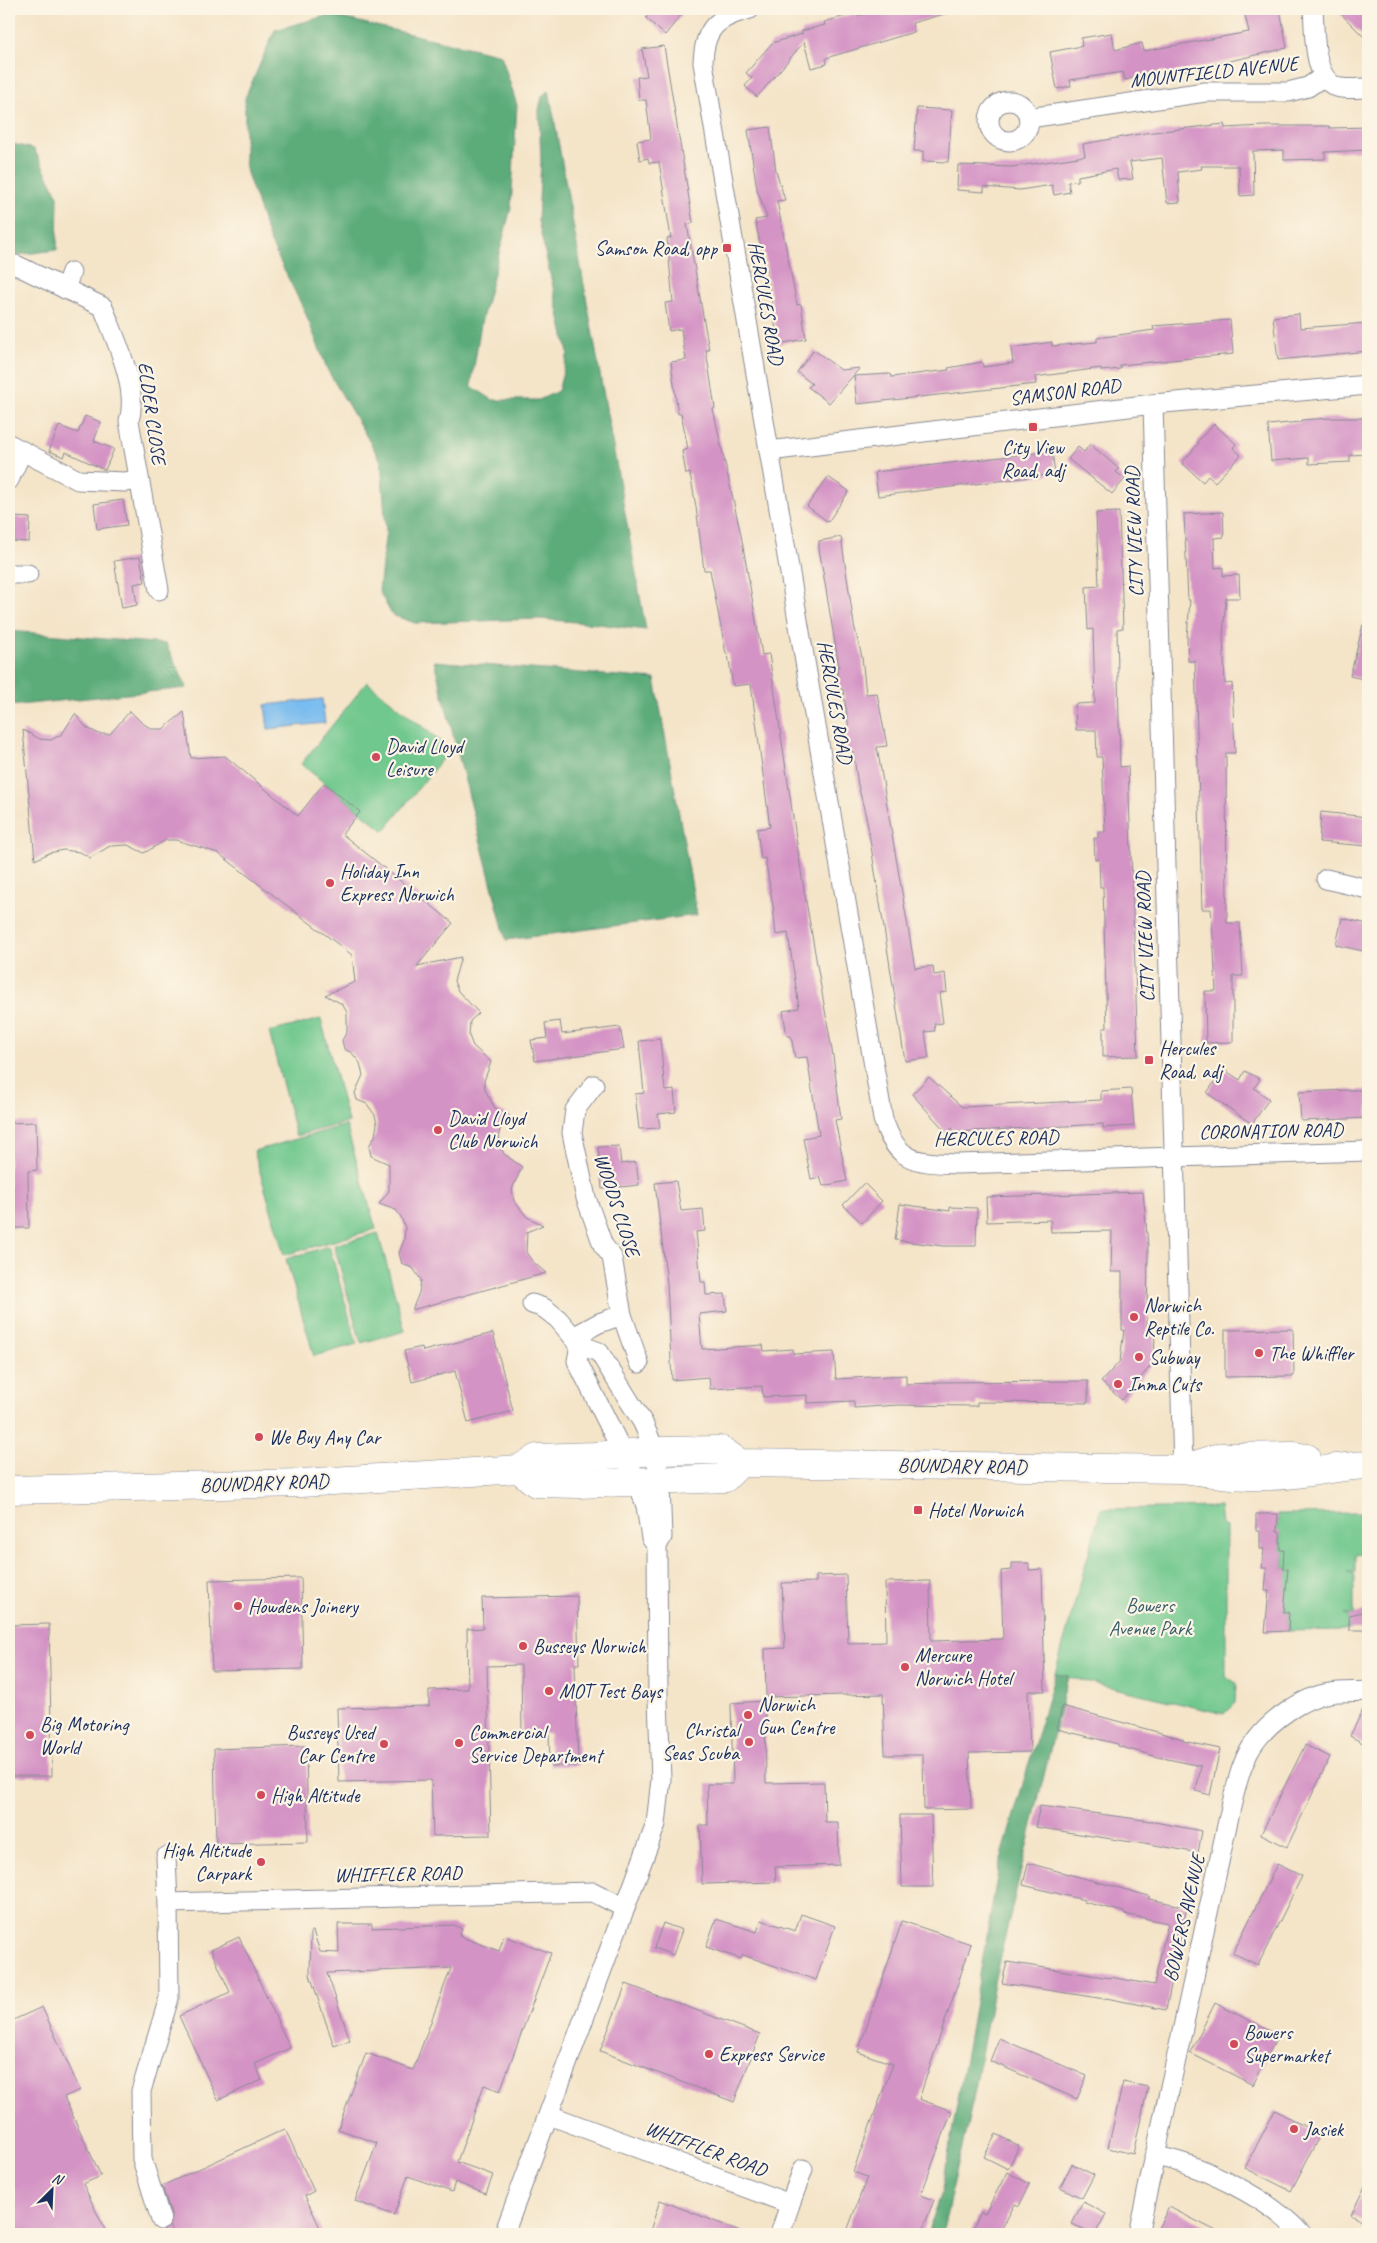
<svg xmlns="http://www.w3.org/2000/svg" width="1377" height="2243" viewBox="0 0 1377 2243" font-family="Caveat,sans-serif">
<style>
.green{fill:#71c88e;stroke:#467c76}
.forest{fill:#5cac79;stroke:#3c6e6c}
.water{fill:#79bcef;stroke:#4a76a6}
.building{fill:#d493c5}
.lines{fill:none;stroke-linecap:round;stroke-linejoin:round}
.street-casing{stroke:#888a93;stroke-width:21}
.highway-casing{stroke:#888a93;stroke-width:29}
.street{stroke:#fff;stroke-width:19}
.highway{stroke:#fff;stroke-width:28}
.poi-dot{fill:#d1495b;stroke:#fcf5e5;stroke-width:2}
.labels{text-anchor:middle;dominant-baseline:central;stroke-width:4.5;stroke-linejoin:round;paint-order:stroke}
.street-label{font-size:20px;fill:#1b2f5e;stroke:#fcf5e5}
.poi-label{font-size:20px;fill:#1b2f5e;stroke:#fcf5e5;text-anchor:start}
.park-label{font-size:20px;fill:#355d6c;stroke:#fcf5e5}
</style>
<rect width="100%" height="100%" fill="#fcf5e5"/>
<filter id="ink" filterUnits="userSpaceOnUse"><feTurbulence type="fractalNoise" baseFrequency=".02" numOctaves="2"/><feDisplacementMap in="SourceGraphic" scale="10" xChannelSelector="R" yChannelSelector="G"/><feConvolveMatrix kernelMatrix="1 2 1 2 8 2 1 2 1" color-interpolation-filters="sRGB"/></filter>
<filter id="wash" filterUnits="userSpaceOnUse"><feTurbulence type="fractalNoise" baseFrequency=".0096" numOctaves="4" result="noise"/><feDisplacementMap in="SourceGraphic" scale="20" xChannelSelector="R" yChannelSelector="G"/><feGaussianBlur stdDeviation="1.12" result="paint"/><feColorMatrix in="noise" values="0 0 0 0 0 0 0 0 0 0 0 0 0 0 0 0 0 1.4 0 .05"/><feComposite in="paint" operator="in"/></filter>
<g filter="url(#wash)">
<rect width="100%" height="100%" fill="#f4e4c8"/>
<!-- green -->
<g class="green">
<path d="M367,682L450,749L384,831L301,764Z"/>
<path d="M321,1019L348,1122L296,1136L269,1032Z"/>
<path d="M346,1125L376,1229L284,1255L254,1151Z"/>
<path d="M378,1233L405,1331L361,1343L334,1245Z"/>
<path d="M329,1246L357,1344L314,1356L286,1259Z"/>
<path d="M1220,1507L1222,1525L1226,1527V1676L1236,1683L1235,1703L1224,1714L1055,1674L1101,1509Z"/>
<path d="M1361,1513L1362,1553L1355,1554V1573H1348L1354,1574V1614H1344L1349,1615V1630L1288,1631L1289,1612H1284L1287,1569H1283L1284,1551H1280V1532H1277L1278,1514Z"/>
</g>
<!-- forest -->
<g class="forest">
<path d="M329,15L501,55L517,105L511,208L481,323L471,386L493,400H539L558,391L568,353L538,221L541,160L539,110L542,96L549,90L646,630L598,624L540,619L415,623L392,615L379,591L386,529L381,461L328,371L305,312L270,241L245,167V98L275,30Z"/>
<path d="M9,143L34,149L58,196L57,250L9,256Z"/>
<path d="M9,631L166,644L187,688L9,706Z"/>
<path d="M434,661L655,679L697,915L506,940Z"/>
<path d="M1055,1674L1068,1676L995,1978L973,2100L942,2234H927L941,2195L999,1866Z"/>
</g>
<!-- water -->
<path class="water" d="M322,699L325,723L268,729L265,705Z"/>
<g id="blocks">
<!-- building -->
<g class="building">
<path d="M653,9H686L665,35L646,18Z"/>
<path d="M881,9H946L947,13L912,23L914,32L826,58L827,64L811,68L804,42L757,97L745,86L752,78L746,73L772,43L802,34V31L825,25L824,22L856,13L857,16Z"/>
<path d="M1256,9H1280L1287,48L1225,62L1165,74V71L1125,80L1123,72L1070,80L1071,86L1057,89L1050,52L1082,46L1081,38L1112,33L1115,50L1142,43L1144,51L1249,32L1244,11Z"/>
<path d="M1336,9H1368V41Z"/>
<path d="M664,46L693,223L687,224L709,350H706L715,408L713,409L741,535L762,655L769,654L802,878L833,1056L841,1119L835,1120L847,1181L823,1186L820,1177L811,1179L803,1138L819,1135L807,1057L795,1058L791,1036H787L783,1011L799,1008L788,933L776,935L773,906L765,858L761,859L757,829L770,827L751,684L733,686L728,654H726L710,570H704L696,507L690,473L686,474L682,451L688,449L681,413L678,414L671,362L686,360L681,329L669,331L665,303L673,302L667,238H671L659,162L649,163L648,158L640,160L637,141L651,139L646,100H639L637,77L647,76L642,49Z"/>
<path d="M917,108L952,110L948,162L923,161V151H914Z"/>
<path d="M1224,124L1225,128L1264,126H1329L1330,128L1368,127V150L1325,152V159L1284,160V150L1253,151L1254,195L1240,196L1239,166H1201L1202,169L1178,172L1180,202L1167,203L1162,158L1130,162L1133,179L1118,180L1116,169L1078,176V181L1068,182L1070,192L1054,195L1052,185L1020,190L984,187V192L957,190L958,165L1012,167L1085,156L1083,144L1145,133Z"/>
<path d="M770,127L776,171L785,200L777,201L797,305L801,304L806,339L778,344L764,251L762,252L755,220L767,218L757,189L748,130Z"/>
<path d="M1299,314L1300,328L1368,323V351L1278,360L1273,317Z"/>
<path d="M1230,320L1233,354L1120,365V369L1101,371V368L1035,377L1036,384L857,404L854,376L890,374L891,377L949,370L948,368L982,362L983,367L1013,363L1011,348L1052,342V346L1097,342V338L1154,330L1153,326Z"/>
<path d="M814,350L841,370L860,368L829,403L808,387L812,384L797,372Z"/>
<path d="M85,416L101,422L94,441L114,449L105,470L66,452L64,457L49,451L59,426L78,433Z"/>
<path d="M1331,418H1368V454L1350,455V462L1309,464V458L1271,461L1268,425L1301,422V420Z"/>
<path d="M1214,424L1236,444L1233,448L1241,455L1215,482L1208,476L1203,482L1182,463L1199,443L1197,442Z"/>
<path d="M1090,444L1119,469L1116,472L1125,479L1112,494L1068,459L1078,447L1084,452Z"/>
<path d="M1052,451L1055,474L878,496L875,472Z"/>
<path d="M828,477L849,491L828,522L807,506Z"/>
<path d="M123,500L127,525L97,529L94,504Z"/>
<path d="M1119,512L1123,628L1117,629L1120,767L1128,766L1138,1056L1103,1057V1028H1107L1103,887H1100L1099,859L1095,860L1094,838H1098V832H1105L1102,757H1097L1096,730H1076L1075,704L1095,703L1093,629L1088,630L1086,587L1099,586L1096,513Z"/>
<path d="M1223,512L1224,537L1214,538L1215,568L1223,567V576L1239,575L1240,598H1226L1223,636L1225,684L1232,683L1235,753H1226L1227,923H1240L1243,976H1233V1042L1206,1043L1205,991H1216L1214,950L1211,909H1202L1195,661H1188L1187,637L1190,600H1188L1184,514Z"/>
<path d="M13,517L30,518L29,542L12,541Z"/>
<path d="M841,537L854,625L862,657L866,694L877,693L887,746L877,747L915,968L933,966L934,975L945,973L947,992L939,993L943,1023L934,1024L935,1031L925,1032L929,1058L905,1061L867,821L858,785L853,751L847,752L844,733L849,732L848,722L843,689H839L837,667H839L819,548V541Z"/>
<path d="M140,557L145,582L134,584L137,605L122,608L114,561Z"/>
<path d="M1363,625H1368V680L1350,676Z"/>
<path d="M130,711L142,723L152,729H163L184,712L191,758L225,756L298,816L324,783L360,812L342,834L453,923L417,966L461,957L454,981L458,991L479,1013L470,1021L469,1036L473,1046L491,1062L484,1081L485,1090L495,1108L510,1116L501,1125L499,1134L500,1145L504,1154L522,1167L512,1189L514,1201L527,1217L543,1225L527,1232L526,1252L532,1261L546,1273L412,1310L419,1293L421,1280L413,1268L402,1264L399,1253L404,1240L405,1228L401,1217L396,1210L379,1204L389,1191V1164L371,1156L369,1146L375,1136L377,1124L375,1115L367,1104L357,1100L355,1093L363,1075L360,1063L352,1053L344,1049L342,1040L347,1032V1012L342,1004L325,995L355,982L352,955L218,853L176,840H166L144,853L128,845L110,846L90,858L80,852L63,850L49,853L35,860L23,730L40,739L51,740L62,734L75,714L87,728L99,734H110Z"/>
<path d="M1321,812L1368,817V846L1319,842Z"/>
<path d="M1342,918L1368,924V952L1336,945Z"/>
<path d="M560,1021L562,1034L620,1027L624,1049L535,1061L531,1040L547,1038L545,1023Z"/>
<path d="M660,1039L665,1091L674,1090L676,1112L658,1114L660,1128L639,1129L635,1094L644,1093L639,1041Z"/>
<path d="M1223,1069L1240,1080L1245,1071L1260,1079L1254,1088L1269,1099L1252,1124L1207,1093Z"/>
<path d="M929,1077L962,1107L1101,1100V1091L1131,1089L1134,1126L1103,1128V1124L955,1132L952,1128L947,1133L912,1094Z"/>
<path d="M1351,1090H1368V1118L1301,1121L1299,1092Z"/>
<path d="M36,1122L37,1170L28,1171L29,1228H9V1123Z"/>
<path d="M619,1146L621,1164L636,1162L639,1185L602,1189L598,1147Z"/>
<path d="M676,1181L681,1211L703,1209L705,1231L696,1232L701,1282H705L706,1295L725,1294L727,1311L699,1314L702,1349L763,1345L764,1351L793,1349V1354L834,1352L836,1379L906,1375V1384L937,1383V1382L1088,1381V1403L977,1402V1406L898,1405L854,1408V1401L807,1403V1395L763,1397L762,1386L710,1389L709,1377L672,1380L667,1283L655,1183Z"/>
<path d="M864,1183L882,1201L862,1223L843,1205Z"/>
<path d="M1143,1192L1148,1245L1147,1333H1155L1154,1362L1122,1400L1101,1382L1120,1361L1124,1330H1122V1272H1111L1112,1231L1051,1232L1050,1220L987,1222L986,1197Z"/>
<path d="M900,1204L950,1211V1207L977,1208L976,1246H943L895,1240Z"/>
<path d="M1293,1329L1294,1376L1225,1377V1330Z"/>
<path d="M493,1333L513,1411L468,1423L455,1371L412,1382L404,1351L422,1347L423,1351Z"/>
<path d="M1256,1514H1278L1277,1531H1280V1550H1284L1283,1569H1288L1284,1612H1289L1288,1631L1265,1632L1269,1591H1265L1267,1568H1262L1264,1549H1260V1531H1256Z"/>
<path d="M1012,1563H1029V1570L1042,1569L1045,1691H1028L1030,1752L969,1753L971,1809L924,1810L923,1755H885L883,1694L766,1697L765,1649L785,1648L782,1583L816,1582V1576L846,1575L848,1643L886,1642L885,1582L930,1581L931,1641L1003,1639L1001,1571L1012,1570Z"/>
<path d="M301,1578L303,1669L212,1671L209,1580Z"/>
<path d="M577,1596L579,1664H575L578,1766H550L549,1733L522,1734L521,1665L487,1666L491,1835L433,1836L431,1780L339,1782L337,1708L429,1706V1690L468,1689L467,1629L483,1628L482,1598Z"/>
<path d="M1368,1611V1630H1349V1615Z"/>
<path d="M49,1624L52,1776H9V1625Z"/>
<path d="M765,1701L766,1783L824,1782L825,1822H838L839,1865L775,1867L776,1882L702,1884L700,1825H708L707,1784H733L731,1703Z"/>
<path d="M1367,1702H1368V1746L1350,1736Z"/>
<path d="M1062,1706L1183,1739V1741L1220,1749L1210,1795L1196,1791L1201,1766L1158,1757L1118,1746V1744L1057,1729Z"/>
<path d="M1305,1745L1330,1757L1287,1847L1261,1834Z"/>
<path d="M306,1746L308,1842L216,1844L214,1749Z"/>
<path d="M1040,1806L1144,1820L1202,1831L1198,1853L1139,1842V1843L1118,1840L1035,1827Z"/>
<path d="M900,1815H931L933,1887H902Z"/>
<path d="M1028,1863L1149,1896V1899L1187,1907L1166,2010L1106,1998L1105,1999L1002,1983L1007,1962L1110,1978V1977L1154,1985L1159,1962L1168,1923L1124,1914V1912L1084,1902V1900L1023,1885Z"/>
<path d="M1277,1864L1302,1876L1258,1965L1233,1953Z"/>
<path d="M801,1914L835,1926L816,1980L743,1955L741,1959L706,1947L716,1919L757,1932L761,1920L795,1931Z"/>
<path d="M902,1921L971,1944L919,2099L952,2111L921,2195L934,2200L921,2234H846L867,2177L853,2172L893,2064L858,2052Z"/>
<path d="M663,1923L682,1930L673,1955L654,1948Z"/>
<path d="M338,1924H372V1928L453,1925L462,1929L459,1936L499,1951L504,1936L551,1953L500,2091L484,2085L457,2162L493,2175L486,2194L455,2182L452,2192L408,2176L394,2215L355,2201L377,2143L338,2129L366,2053L413,2070L451,1968L327,1973L350,2040L334,2046L310,1975L311,1931H313L320,1952L339,1953Z"/>
<path d="M239,1937L290,2048L255,2064L262,2080L218,2100L179,2016L230,1992L211,1950Z"/>
<path d="M626,1984L760,2034L734,2102L600,2051Z"/>
<path d="M1215,2003L1278,2035L1253,2085L1190,2053Z"/>
<path d="M42,2007L80,2090L64,2097L101,2176L83,2184L107,2234H9V2022Z"/>
<path d="M999,2038L1087,2076L1077,2099L990,2061Z"/>
<path d="M1123,2082L1148,2087L1133,2154L1108,2148Z"/>
<path d="M1275,2110L1320,2135L1291,2191L1245,2168Z"/>
<path d="M285,2129L314,2191L305,2196L323,2234H174L170,2226L172,2217L162,2186Z"/>
<path d="M996,2134L1019,2146L1008,2169L984,2157Z"/>
<path d="M1072,2164L1094,2175L1082,2198L1060,2187Z"/>
<path d="M1007,2172L1030,2184L1019,2206L1015,2204L999,2234H970L981,2212L985,2214Z"/>
<path d="M1368,2180V2224L1351,2215Z"/>
<path d="M660,2200L745,2233V2234H649Z"/>
<path d="M1083,2202L1106,2214L1095,2234L1072,2224Z"/>
<path d="M1169,2207L1222,2234H1155Z"/>
</g>
</g>
</g>
<g filter="url(#ink)">
<use href="#blocks" fill-opacity="0" stroke="#888a93" stroke-width="1"/>
<g class="lines">
<!-- street casing -->
<g class="street-casing">
<g id="street">
<path d="M750,9C717,17 704,28 703,63L883,1119C897,1163 915,1162 957,1164L1368,1151"/>
<path d="M1313,9C1315,31 1312,78 1337,87C1346,90 1359,88 1368,88"/>
<circle cx="1009" cy="121" r="20"/>
<path d="M1029,118L1205,92H1288L1308,87L1324,76"/>
<path d="M16,265L103,307C115,339 139,387 129,421L159,590"/>
<path d="M65,289L71,272"/>
<path d="M1153,404L1183,1469"/>
<path d="M9,444L78,480L125,482L139,480"/>
<path d="M769,451L1153,404L1368,385"/>
<path d="M9,480L22,451"/>
<path d="M9,574H28"/>
<path d="M1326,879L1368,889"/>
<path d="M622,1315L639,1363"/>
<path d="M573,1337L599,1323L622,1315L612,1257L603,1245L586,1198L572,1133L575,1110L594,1085"/>
<path d="M580,1345L577,1361L638,1483L646,1506L651,1538L657,1546"/>
<path d="M166,1857L168,1903L593,1892L625,1908"/>
<path d="M549,2115L790,2204L803,2169"/>
<path d="M1154,2156C1199,2163 1272,2200 1301,2234"/>
<path d="M161,2220L142,2159L141,2091L169,1998L168,1903"/>
<path d="M504,2234L656,1824L661,1779L658,1700L657,1546L662,1537L660,1482L655,1451L643,1423L599,1352L580,1345L558,1319L544,1308L532,1304"/>
<path d="M780,2234L790,2204"/>
<path d="M1138,2234L1231,1807C1242,1762 1248,1738 1288,1711C1300,1703 1315,1695 1330,1693C1342,1691 1356,1692 1368,1691"/>
</g>
</g>
<!-- highway casing -->
<g class="highway-casing">
<g id="highway">
<path d="M1192,1466L1220,1457L1294,1456L1307,1458"/>
<path d="M519,1469L536,1483L579,1484L725,1478L740,1463"/>
<path d="M9,1490L301,1483L519,1469L537,1458L594,1456L655,1451L721,1450L740,1463L1183,1469C1221,1475 1257,1479 1295,1474C1320,1471 1343,1466 1368,1465"/>
</g>
</g>
<!-- street -->
<use href="#street" class="street"/>
<!-- highway -->
<use href="#highway" class="highway"/>
</g>
</g>
<!-- markers -->
<g class="poi-dot">
<rect x="722" y="243" width="10" height="10" rx="2.5"/>
<rect x="1028" y="422" width="10" height="10" rx="2.5"/>
<circle cx="376" cy="757" r="5"/>
<circle cx="330" cy="883" r="5"/>
<rect x="1144" y="1055" width="10" height="10" rx="2.5"/>
<circle cx="438" cy="1130" r="5"/>
<circle cx="1134" cy="1317" r="5"/>
<circle cx="1259" cy="1353" r="5"/>
<circle cx="1139" cy="1357" r="5"/>
<circle cx="1118" cy="1384" r="5"/>
<circle cx="259" cy="1437" r="5"/>
<rect x="913" y="1505" width="10" height="10" rx="2.5"/>
<circle cx="238" cy="1606" r="5"/>
<circle cx="523" cy="1646" r="5"/>
<circle cx="905" cy="1667" r="5"/>
<circle cx="549" cy="1691" r="5"/>
<circle cx="748" cy="1715" r="5"/>
<circle cx="30" cy="1735" r="5"/>
<circle cx="749" cy="1742" r="5"/>
<circle cx="459" cy="1743" r="5"/>
<circle cx="384" cy="1744" r="5"/>
<circle cx="261" cy="1795" r="5"/>
<circle cx="261" cy="1862" r="5"/>
<circle cx="1234" cy="2044" r="5"/>
<circle cx="709" cy="2054" r="5"/>
<circle cx="1294" cy="2129" r="5"/>
</g>
<g class="labels">
<!-- street labels -->
<g class="street-label">
<text transform="translate(1214 72) rotate(-6)">MOUNTFIELD AVENUE</text>
<text transform="translate(766 303) rotate(80)">HERCULES ROAD</text>
<text transform="translate(1065 392) rotate(-7)">SAMSON ROAD</text>
<text transform="translate(152 413) rotate(82)">ELDER CLOSE</text>
<text transform="translate(1134 532) rotate(-92)">CITY VIEW ROAD</text>
<text transform="translate(835 702) rotate(80)">HERCULES ROAD</text>
<text transform="translate(1145 937) rotate(-92)">CITY VIEW ROAD</text>
<text transform="translate(1271 1131) rotate(-1)">CORONATION ROAD</text>
<text transform="translate(996 1138) rotate(-1)">HERCULES ROAD</text>
<text transform="translate(617 1205) rotate(72)">WOODS CLOSE</text>
<text transform="translate(962 1466) rotate(1)">BOUNDARY ROAD</text>
<text transform="translate(264 1483) rotate(-2)">BOUNDARY ROAD</text>
<text transform="translate(398 1874) rotate(-1)">WHIFFLER ROAD</text>
<text transform="translate(1184 1918) rotate(-77)">BOWERS AVENUE</text>
<text transform="translate(706 2149) rotate(20)">WHIFFLER ROAD</text>
</g>
<!-- poi labels -->
<g class="poi-label">
<text x="717" y="248" text-anchor="end">Samson Road, opp</text>
<text x="1033" y="447" text-anchor="middle">City View<tspan x="1033" dy="23">Road, adj</tspan></text>
<text x="386" y="746">David Lloyd<tspan x="386" dy="23">Leisure</tspan></text>
<text x="340" y="871">Holiday Inn<tspan x="340" dy="23">Express Norwich</tspan></text>
<text x="1159" y="1048">Hercules<tspan x="1159" dy="23">Road, adj</tspan></text>
<text x="448" y="1118">David Lloyd<tspan x="448" dy="23">Club Norwich</tspan></text>
<text x="1144" y="1305">Norwich<tspan x="1144" dy="23">Reptile Co.</tspan></text>
<text x="1269" y="1353">The Whiffler</text>
<text x="1149" y="1357">Subway</text>
<text x="1128" y="1384">Inma Cuts</text>
<text x="269" y="1437">We Buy Any Car</text>
<text x="928" y="1510">Hotel Norwich</text>
<text x="248" y="1606">Howdens Joinery</text>
<text x="533" y="1646">Busseys Norwich</text>
<text x="915" y="1655">Mercure<tspan x="915" dy="23">Norwich Hotel</tspan></text>
<text x="559" y="1691">MOT Test Bays</text>
<text x="758" y="1704">Norwich<tspan x="758" dy="23">Gun Centre</tspan></text>
<text x="40" y="1724">Big Motoring<tspan x="40" dy="23">World</tspan></text>
<text x="739" y="1730" text-anchor="end">Christal<tspan x="739" dy="23">Seas Scuba</tspan></text>
<text x="374" y="1732" text-anchor="end">Busseys Used<tspan x="374" dy="23">Car Centre</tspan></text>
<text x="469" y="1732">Commercial<tspan x="469" dy="23">Service Department</tspan></text>
<text x="271" y="1795">High Altitude</text>
<text x="251" y="1850" text-anchor="end">High Altitude<tspan x="251" dy="23">Carpark</tspan></text>
<text x="1244" y="2032">Bowers<tspan x="1244" dy="23">Supermarket</tspan></text>
<text x="719" y="2054">Express Service</text>
<text x="1304" y="2129">Jasiek</text>
</g>
<!-- park labels -->
<g class="park-label">
<text x="1150" y="1605">Bowers<tspan x="1150" dy="23">Avenue Park</tspan></text>
</g>
</g>
<!-- margin -->
<rect width="1377" height="2243" fill="none" stroke="#fcf5e5" stroke-width="30"/>
<!-- north arrow -->
<g transform="translate(52 2190) rotate(24)" stroke="#fcf5e5" stroke-width="4" paint-order="stroke">
<path d="M0-4L9 19L0 12L-9 19Z" fill="#1b2f5e"/>
<text y="-8" font-size="14" font-weight="bold" text-anchor="middle" fill="#1b2f5e">N</text>
</g>
</svg>
